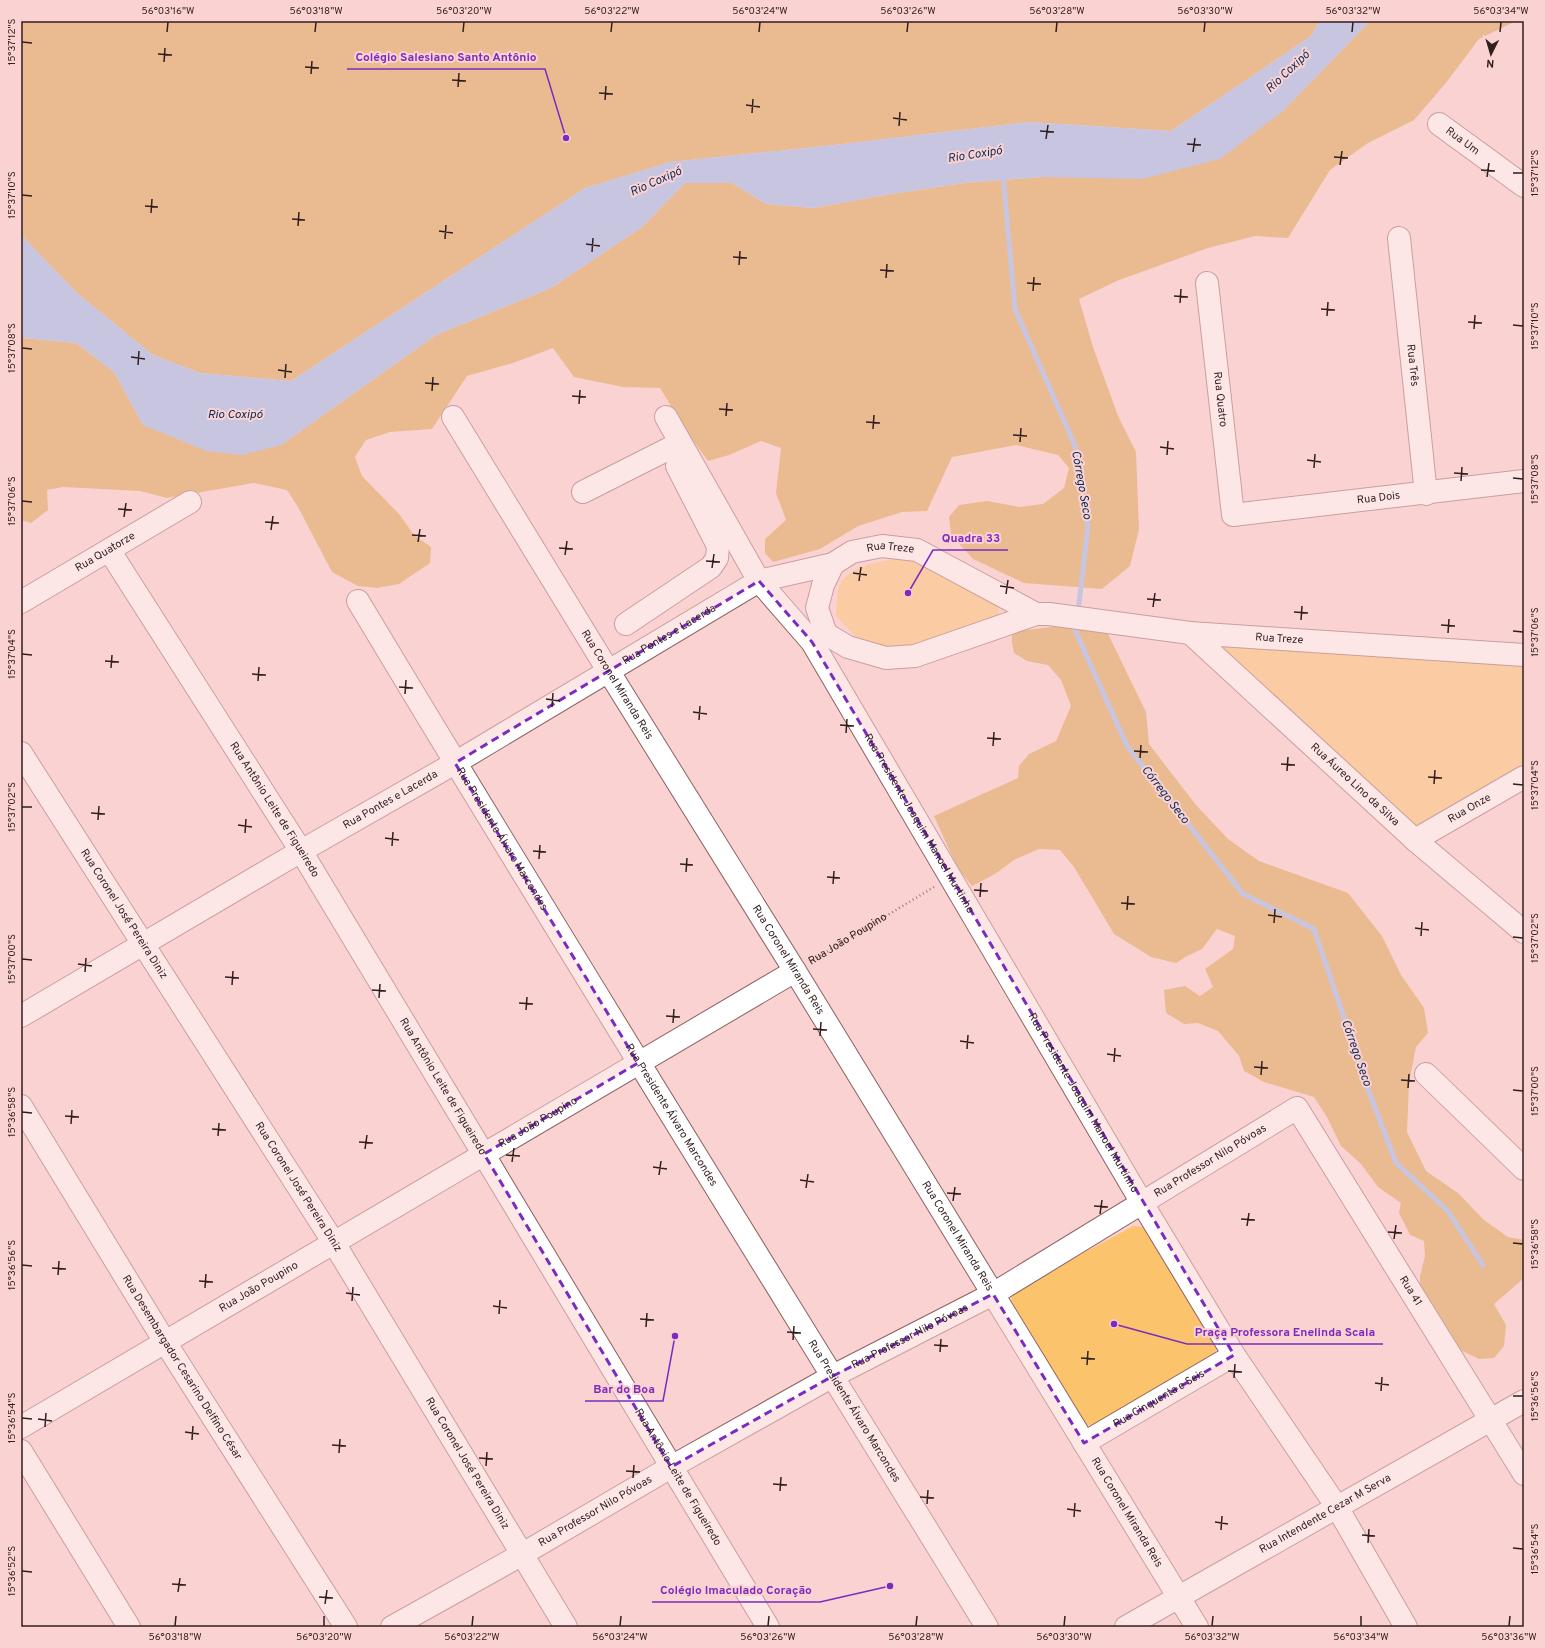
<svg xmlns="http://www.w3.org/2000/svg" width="1545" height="1648" viewBox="0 0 1545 1648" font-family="Overpass,sans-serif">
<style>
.green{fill:#fbc46c}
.forest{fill:#d59f44}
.water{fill:#8bb6f3}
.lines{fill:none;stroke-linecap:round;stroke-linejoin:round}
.stream{stroke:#8bb6f3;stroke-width:5}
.minor-casing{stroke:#8d6061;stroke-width:24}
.path{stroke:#9a7b7c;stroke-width:2.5;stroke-dasharray:1 3;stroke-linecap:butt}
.minor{stroke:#fff;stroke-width:22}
.marked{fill:none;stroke:#7b2cbf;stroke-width:3;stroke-dasharray:8 5;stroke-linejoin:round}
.ticks{fill:none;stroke:#311e1f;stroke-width:1.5}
.labels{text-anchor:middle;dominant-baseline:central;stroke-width:4;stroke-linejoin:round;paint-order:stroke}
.street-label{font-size:11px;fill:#311e1f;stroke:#fbd2d2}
.water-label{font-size:12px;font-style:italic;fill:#072a58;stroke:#fbd2d2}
.leader{fill:none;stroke:#7b2cbf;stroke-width:1.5}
.callout-dot{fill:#7b2cbf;stroke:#fbd2d2;stroke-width:1.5}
.callout-label{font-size:12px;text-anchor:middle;font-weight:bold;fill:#7b2cbf;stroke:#fbd2d2;stroke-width:4;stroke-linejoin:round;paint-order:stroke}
.neatline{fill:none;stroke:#311e1f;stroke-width:1.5}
.ticks-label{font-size:10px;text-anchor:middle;fill:#311e1f}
</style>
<rect width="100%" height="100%" fill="#fbd2d2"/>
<!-- green -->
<g class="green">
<path d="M902,558L925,564L999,606V615L915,646H883L855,636L836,616C836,608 837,588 841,582C855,564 881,561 902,558Z"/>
<path d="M1212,638L1524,663V766L1419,829Z"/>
<path d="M1133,1226L1143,1227L1218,1346L1214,1355L1093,1426L1084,1424L1011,1301L1014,1291Z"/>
</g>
<!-- forest -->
<g class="forest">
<path d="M21,21H1320L1311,36L1171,131L1029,122L835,145L671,162L585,188L291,381L200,373L153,355L78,294L21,235Z"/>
<path d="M1370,21H1516L1479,39L1445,84L1414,120L1368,143L1330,170L1288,238L1255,236L1208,248L1119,280L1079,299L1093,347L1118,416L1136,452L1139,529L1130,566L1102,589L1024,583L973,559L951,535L949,517L959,505L987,501L1019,507L1043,504L1064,488L1069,468L1058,455L1016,445L952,457L927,511L902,512L858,526L820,549L773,562L765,553V539L786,520L776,493L781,448L761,441L729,455L708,461L689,435L660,388L623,387L574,377L553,348L513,363L467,376L432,429L390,432L366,440L355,457L362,476L399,514L414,535L431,547L430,563L399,584L377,588L358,586L332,572L298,507L287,490L254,483L167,498L140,491L63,487L47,490L48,510L31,523L21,520V335L24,338L76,343L114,372L143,425L281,445L436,335L551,288L642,227L685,183H732L766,204L814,208L879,196L964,183L1041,177L1282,112Z"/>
<path d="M1058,626L1108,634L1146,712L1149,744L1196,805L1228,839L1259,861L1348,893L1382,936L1401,975L1424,1008L1428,1033L1416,1047L1409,1083L1407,1132L1426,1171L1458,1193L1484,1220L1508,1237L1524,1240V1278L1494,1304L1506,1325L1504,1346L1494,1358L1479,1359L1456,1348L1420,1296V1276L1425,1256L1424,1241L1410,1235L1399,1213L1401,1203L1378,1187L1361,1164L1341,1146L1327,1117L1314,1097L1264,1082L1244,1071L1239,1056L1218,1031L1198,1023L1184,1024L1166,1013L1164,990L1185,986L1200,996L1213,987L1205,969L1233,949L1235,936L1217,929L1202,949L1187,956L1176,963L1151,957L1114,934L1074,867L1060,850L1039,849L1014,860L995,874L972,886L957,867L934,816L1018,778L1019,766L1029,754L1056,741L1071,706L1061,680L1048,665L1027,661L1014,653L1012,643V632Z"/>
</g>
<!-- water -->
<path class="water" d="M1320,21H1370L1282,112L1220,159L1142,179L1041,177L964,183L879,196L814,208L766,204L732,183H685L642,227L551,288L436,335L281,445L242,455L206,451L143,425L114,372L76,343L24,338L21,335V235L78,294L153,355L200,373L291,381L585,188L670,162L835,145L1029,122L1171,131L1311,36Z"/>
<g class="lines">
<!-- stream -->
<g class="stream">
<path d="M1003,175L1015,309L1076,448L1088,526L1078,612"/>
<path d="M1076,622L1075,630L1127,746L1243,894L1314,929L1368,1089L1396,1163L1447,1210L1483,1265"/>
</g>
<!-- minor casing -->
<g class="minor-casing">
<g id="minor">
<path id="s2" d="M1439,124L1524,186"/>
<path id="s3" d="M1399,238L1426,494"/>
<path id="s4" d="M1207,283L1233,515L1524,481"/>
<path id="s5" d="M453,417L609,672L795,971L1197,1627"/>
<path id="s6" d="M666,417L759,581L812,642L1142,1203L1234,1355L1337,1507L1406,1627"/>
<path d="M583,492L680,443"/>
<path id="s7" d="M109,550L301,851L768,1627"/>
<path id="s8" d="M358,601C564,945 777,1285 987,1627"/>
<path id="s9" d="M21,602L190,502"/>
<path d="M626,624L711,567L717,558L718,546L677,466"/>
<path id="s10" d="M1190,633L1415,840L1524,932"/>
<path id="s11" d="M826,634L848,647L886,658L915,656L1036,614H1049L1190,633L1524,655"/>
<path d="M826,634L817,608L823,585L833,564"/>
<path id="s12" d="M21,753L334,1243L566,1627"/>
<path id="s13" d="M1415,840L1524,777"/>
<path id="s14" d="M21,1016L301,851L455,763L759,581L833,564L852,552L882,546L917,550L1036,614"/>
<path d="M1426,1074L1524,1169"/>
<path id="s15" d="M21,1106L165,1342L346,1627"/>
<path id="s16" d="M21,1427L795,971"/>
<path id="s17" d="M1084,1443L1234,1355"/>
<path d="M21,1451L129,1627"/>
<path id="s18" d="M392,1627L521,1555L671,1467L833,1376L993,1294L1297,1108L1524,1474"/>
<path id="s19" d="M1126,1627L1524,1401"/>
</g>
</g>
<!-- path -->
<path class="path" id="s1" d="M810,962L934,887"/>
<!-- minor -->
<use href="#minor" class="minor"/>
</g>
<!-- marked area -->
<path d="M0 0H1545V1648H0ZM759,581L812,642L1234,1355L1084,1443L993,1294L833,1376L671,1467L484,1154L638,1063L455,763Z" fill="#fbd2d2" fill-opacity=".55" fill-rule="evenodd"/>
<path class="marked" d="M759,581L812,642L1234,1355L1084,1443L993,1294L833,1376L671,1467L484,1154L638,1063L455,763Z"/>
<!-- ticks -->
<path class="ticks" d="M167,32L168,22M315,32L316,22M463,32L464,22M611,32L612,22M759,32L760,22M907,32L908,22M1056,32L1057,22M1204,32L1205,22M1352,32L1353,22M1500,32L1501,22M22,42L32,43M158,54L172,55M164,62L165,48M305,67L319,68M311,74L312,61M452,80L466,81M458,87L459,73M599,93L613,94M605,100L606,86M746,105L760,107M752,113L753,99M893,118L907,120M899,126L900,112M1040,131L1054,132M1046,139L1048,125M1187,144L1201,145M1193,152L1195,138M1334,157L1348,158M1340,165L1342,151M1481,170L1495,171M1513,173H1523M1487,177L1489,163M22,195L32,196M145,206L158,207M151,213L152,199M292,219L305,220M298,226L299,212M439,231L453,233M445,239L446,225M586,244L600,246M592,252L593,238M733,257L747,258M739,265L740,251M880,270L894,271M886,278L887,264M1027,283L1041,284M1033,291L1034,277M1174,296L1188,297M1180,303L1181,289M1321,309L1335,310M1327,316L1328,302M1468,322L1482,323M1513,325L1523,326M1474,329L1475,315M22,348L32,349M131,357L145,359M138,365L139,351M278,370L292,372M285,378L286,364M425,383L439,384M432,391L433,377M572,396L586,397M579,404L580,390M719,409L733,410M726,416L727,403M866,422L880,423M873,429L874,415M1013,435L1027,436M1020,442L1021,428M1160,447L1174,449M1167,455L1168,441M1307,460L1321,462M1314,468L1315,454M1454,473L1468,474M1513,478L1523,479M1461,481L1462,467M22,501L32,502M118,509L132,510M124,517L126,503M265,522L279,523M271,530L273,516M412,535L426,536M418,542L420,529M559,548L573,549M565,555L567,541M706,561L720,562M712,568L714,554M853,573L867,575M859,581L861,567M1000,586L1014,588M1006,594L1008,580M1147,599L1161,600M1153,607L1155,593M1294,612L1308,613M1301,620L1302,606M1441,625L1455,626M1513,631L1523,632M1448,633L1449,619M22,654L32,655M105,661L119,662M111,668L112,655M252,674L266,675M258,681L259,667M399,687L413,688M405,694L406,680M546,699L560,701M552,707L553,693M693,712L707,714M699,720L700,706M840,725L854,726M846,733L847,719M987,738L1001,739M993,746L994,732M1134,751L1148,752M1140,758L1141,745M1281,764L1295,765M1287,771L1288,757M1428,777L1442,778M1434,784L1435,770M1513,784L1523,785M22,807H32M91,813L105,814M98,820L99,806M238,825L252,827M245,833L246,819M385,838L399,840M392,846L393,832M533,851L546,852M539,859L540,845M680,864L693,865M686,872L687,858M827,877L840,878M833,884L834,871M974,890L988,891M980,897L981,883M1121,903L1135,904M1127,910L1128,896M1268,915L1282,917M1274,923L1275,909M1415,928L1429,930M1421,936L1422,922M1513,937L1523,938M22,959L32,960M78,964L92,966M85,972L86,958M225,977L239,978M232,985L233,971M372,990L386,991M379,998L380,984M519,1003L533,1004M526,1010L527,997M666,1016L680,1017M673,1023L674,1009M813,1029L827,1030M820,1036L821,1022M960,1041L974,1043M967,1049L968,1035M1107,1054L1121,1056M1114,1062L1115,1048M1254,1067L1268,1068M1261,1075L1262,1061M1401,1080L1415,1081M1408,1088L1409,1074M1513,1090L1523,1091M22,1112L32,1113M65,1116L79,1117M71,1124L72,1110M212,1129L226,1130M218,1136L219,1123M359,1142L373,1143M365,1149L367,1135M506,1155L520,1156M512,1162L514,1148M653,1167L667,1169M659,1175L661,1161M800,1180L814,1182M806,1188L808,1174M947,1193L961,1194M953,1201L955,1187M1094,1206L1108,1207M1100,1214L1102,1200M1241,1219L1255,1220M1247,1226L1249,1213M1388,1232L1402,1233M1394,1239L1396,1225M1513,1243L1523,1244M22,1265L32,1266M52,1268L66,1269M58,1275L59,1261M199,1281L213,1282M205,1288L206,1274M346,1293L360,1295M352,1301L353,1287M493,1306L507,1308M499,1314L500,1300M640,1319L654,1320M646,1327L647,1313M787,1332L801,1333M793,1340L794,1326M934,1345L948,1346M940,1352L941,1339M1081,1358L1095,1359M1087,1365L1088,1351M1228,1371L1242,1372M1234,1378L1235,1364M1375,1383L1389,1385M1381,1391L1382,1377M1513,1396H1523M22,1418L32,1419M38,1419L52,1421M45,1427L46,1413M185,1432L199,1434M192,1440L193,1426M332,1445L346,1446M339,1453L340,1439M479,1458L493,1459M486,1466L487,1452M626,1471L640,1472M633,1478L634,1465M773,1484L787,1485M780,1491L781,1477M920,1497L934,1498M927,1504L928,1490M1067,1509L1081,1511M1074,1517L1075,1503M1215,1522L1228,1524M1221,1530L1222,1516M1362,1535L1375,1536M1368,1543L1369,1529M1513,1548L1523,1549M22,1571L32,1572M172,1584L186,1585M178,1592L180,1578M319,1597L333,1598M325,1604L327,1590M175,1626L176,1616M324,1626V1616M472,1626L473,1616M620,1626L621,1616M768,1626L769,1616M916,1626L917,1616M1064,1626L1065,1616M1212,1626L1213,1616M1361,1626V1616M1509,1626L1510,1616"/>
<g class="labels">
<!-- street labels -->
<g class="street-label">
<text stroke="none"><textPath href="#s2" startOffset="29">Rua Um</textPath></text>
<text stroke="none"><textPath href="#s3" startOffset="128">Rua Três</textPath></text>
<text stroke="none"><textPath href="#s4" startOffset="117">Rua Quatro</textPath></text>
<text stroke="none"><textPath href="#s4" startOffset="380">Rua Dois</textPath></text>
<text stroke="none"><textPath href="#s14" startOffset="994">Rua Treze</textPath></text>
<text stroke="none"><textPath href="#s9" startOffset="98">Rua Quatorze</textPath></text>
<text stroke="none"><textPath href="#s14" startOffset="752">Rua Pontes e Lacerda</textPath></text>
<text stroke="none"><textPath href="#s11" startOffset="467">Rua Treze</textPath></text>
<text stroke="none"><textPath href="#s5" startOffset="314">Rua Coronel Miranda Reis</textPath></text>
<text stroke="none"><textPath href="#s10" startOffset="224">Rua Áureo Lino da Silva</textPath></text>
<text stroke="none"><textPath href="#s14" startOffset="428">Rua Pontes e Lacerda</textPath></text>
<text stroke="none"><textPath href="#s13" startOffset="63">Rua Onze</textPath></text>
<text stroke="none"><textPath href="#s7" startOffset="308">Rua Antônio Leite de Figueiredo</textPath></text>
<text stroke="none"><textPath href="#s6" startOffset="480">Rua Presidente Joaquim Manoel Murtinho</textPath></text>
<text stroke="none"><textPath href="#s8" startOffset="278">Rua Presidente Álvaro Marcondes</textPath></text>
<text stroke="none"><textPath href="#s12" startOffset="191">Rua Coronel José Pereira Diniz</textPath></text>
<text stroke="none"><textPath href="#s1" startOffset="44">Rua João Poupino</textPath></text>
<text stroke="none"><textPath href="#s5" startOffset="638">Rua Coronel Miranda Reis</textPath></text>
<text stroke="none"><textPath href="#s7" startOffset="632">Rua Antônio Leite de Figueiredo</textPath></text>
<text stroke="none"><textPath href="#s6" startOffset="804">Rua Presidente Joaquim Manoel Murtinho</textPath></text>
<text stroke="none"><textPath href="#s8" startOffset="602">Rua Presidente Álvaro Marcondes</textPath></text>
<text stroke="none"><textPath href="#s16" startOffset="600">Rua João Poupino</textPath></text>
<text stroke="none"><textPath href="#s18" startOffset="942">Rua Professor Nilo Póvoas</textPath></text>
<text stroke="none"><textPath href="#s12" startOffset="515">Rua Coronel José Pereira Diniz</textPath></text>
<text stroke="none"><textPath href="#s5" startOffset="962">Rua Coronel Miranda Reis</textPath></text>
<text stroke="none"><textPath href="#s16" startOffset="276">Rua João Poupino</textPath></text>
<text stroke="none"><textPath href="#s18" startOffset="1259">Rua 41</textPath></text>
<text stroke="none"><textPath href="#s18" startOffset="594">Rua Professor Nilo Póvoas</textPath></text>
<text stroke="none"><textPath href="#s15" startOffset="307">Rua Desembargador Cesarino Delfino César</textPath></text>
<text stroke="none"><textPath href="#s17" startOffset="87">Rua Cinquenta e Seis</textPath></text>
<text stroke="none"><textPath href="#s8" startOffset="950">Rua Presidente Álvaro Marcondes</textPath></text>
<text stroke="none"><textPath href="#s12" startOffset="839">Rua Coronel José Pereira Diniz</textPath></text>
<text stroke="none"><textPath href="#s7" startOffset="1088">Rua Antônio Leite de Figueiredo</textPath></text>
<text stroke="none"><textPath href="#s18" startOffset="234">Rua Professor Nilo Póvoas</textPath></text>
<text stroke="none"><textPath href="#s5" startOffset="1286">Rua Coronel Miranda Reis</textPath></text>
<text stroke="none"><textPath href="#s19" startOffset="229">Rua Intendente Cezar M Serva</textPath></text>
</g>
<!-- water labels -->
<g class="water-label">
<text transform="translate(1288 72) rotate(-43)">Rio Coxipó</text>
<text transform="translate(975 155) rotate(-9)">Rio Coxipó</text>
<text transform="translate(656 182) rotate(-24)">Rio Coxipó</text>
<text x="235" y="415">Rio Coxipó</text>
<text transform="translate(1081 485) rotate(80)">Córrego Seco</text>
<text transform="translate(1165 795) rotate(52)">Córrego Seco</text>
<text transform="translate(1356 1053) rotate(71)">Córrego Seco</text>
</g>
</g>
<!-- callouts -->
<path class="leader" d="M566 138L545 69H347M908 593L933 550H1008M1114 1324L1187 1344H1383M675 1336L663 1401H585M890 1586L820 1602H652"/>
<g class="callout-dot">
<circle cx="566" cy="138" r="4"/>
<circle cx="908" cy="593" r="4"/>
<circle cx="1114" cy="1324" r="4"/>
<circle cx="675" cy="1336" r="4"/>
<circle cx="890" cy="1586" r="4"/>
</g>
<g class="callout-label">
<text x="446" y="61">Colégio Salesiano Santo Antônio</text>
<text x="971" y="542">Quadra 33</text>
<text x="1285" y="1336">Praça Professora Enelinda Scala</text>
<text x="624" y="1393">Bar do Boa</text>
<text x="736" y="1594">Colégio Imaculado Coração</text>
</g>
<!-- border -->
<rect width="1545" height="1648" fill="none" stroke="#fbd2d2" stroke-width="44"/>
<!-- north arrow -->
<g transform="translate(1491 54) rotate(185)" stroke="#fbd2d2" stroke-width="3" paint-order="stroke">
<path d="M0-3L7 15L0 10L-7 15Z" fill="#311e1f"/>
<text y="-6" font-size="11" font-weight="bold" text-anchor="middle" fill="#311e1f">N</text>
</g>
<rect x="22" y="22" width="1501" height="1604" class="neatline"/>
<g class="ticks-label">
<text x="168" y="14">56°03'16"W</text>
<text x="316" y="14">56°03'18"W</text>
<text x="464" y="14">56°03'20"W</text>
<text x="612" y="14">56°03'22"W</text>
<text x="760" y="14">56°03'24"W</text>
<text x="908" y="14">56°03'26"W</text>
<text x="1057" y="14">56°03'28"W</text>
<text x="1205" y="14">56°03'30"W</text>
<text x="1353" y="14">56°03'32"W</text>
<text x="1501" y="14">56°03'34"W</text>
<text transform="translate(11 42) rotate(-90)" y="4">15°37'12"S</text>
<text transform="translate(1534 173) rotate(-90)" y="4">15°37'12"S</text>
<text transform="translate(11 195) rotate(-90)" y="4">15°37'10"S</text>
<text transform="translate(1534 326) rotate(-90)" y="4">15°37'10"S</text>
<text transform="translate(11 348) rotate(-90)" y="4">15°37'08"S</text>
<text transform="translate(1534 479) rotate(-90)" y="4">15°37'08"S</text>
<text transform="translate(11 501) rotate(-90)" y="4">15°37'06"S</text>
<text transform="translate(1534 632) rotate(-90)" y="4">15°37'06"S</text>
<text transform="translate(11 654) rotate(-90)" y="4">15°37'04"S</text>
<text transform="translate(1534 785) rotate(-90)" y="4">15°37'04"S</text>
<text transform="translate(11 807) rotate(-90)" y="4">15°37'02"S</text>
<text transform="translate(1534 938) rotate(-90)" y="4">15°37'02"S</text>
<text transform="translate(11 959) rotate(-90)" y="4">15°37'00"S</text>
<text transform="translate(1534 1091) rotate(-90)" y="4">15°37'00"S</text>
<text transform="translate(11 1112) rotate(-90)" y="4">15°36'58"S</text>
<text transform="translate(1534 1244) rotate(-90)" y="4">15°36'58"S</text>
<text transform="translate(11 1265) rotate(-90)" y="4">15°36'56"S</text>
<text transform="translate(1534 1396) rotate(-90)" y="4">15°36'56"S</text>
<text transform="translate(11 1418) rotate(-90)" y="4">15°36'54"S</text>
<text transform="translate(1534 1549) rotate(-90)" y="4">15°36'54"S</text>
<text transform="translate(11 1571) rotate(-90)" y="4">15°36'52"S</text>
<text x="175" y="1640">56°03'18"W</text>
<text x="324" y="1640">56°03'20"W</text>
<text x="472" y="1640">56°03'22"W</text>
<text x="620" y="1640">56°03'24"W</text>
<text x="768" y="1640">56°03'26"W</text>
<text x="916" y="1640">56°03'28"W</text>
<text x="1064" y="1640">56°03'30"W</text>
<text x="1212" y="1640">56°03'32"W</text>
<text x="1361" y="1640">56°03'34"W</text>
<text x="1509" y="1640">56°03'36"W</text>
</g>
</svg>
